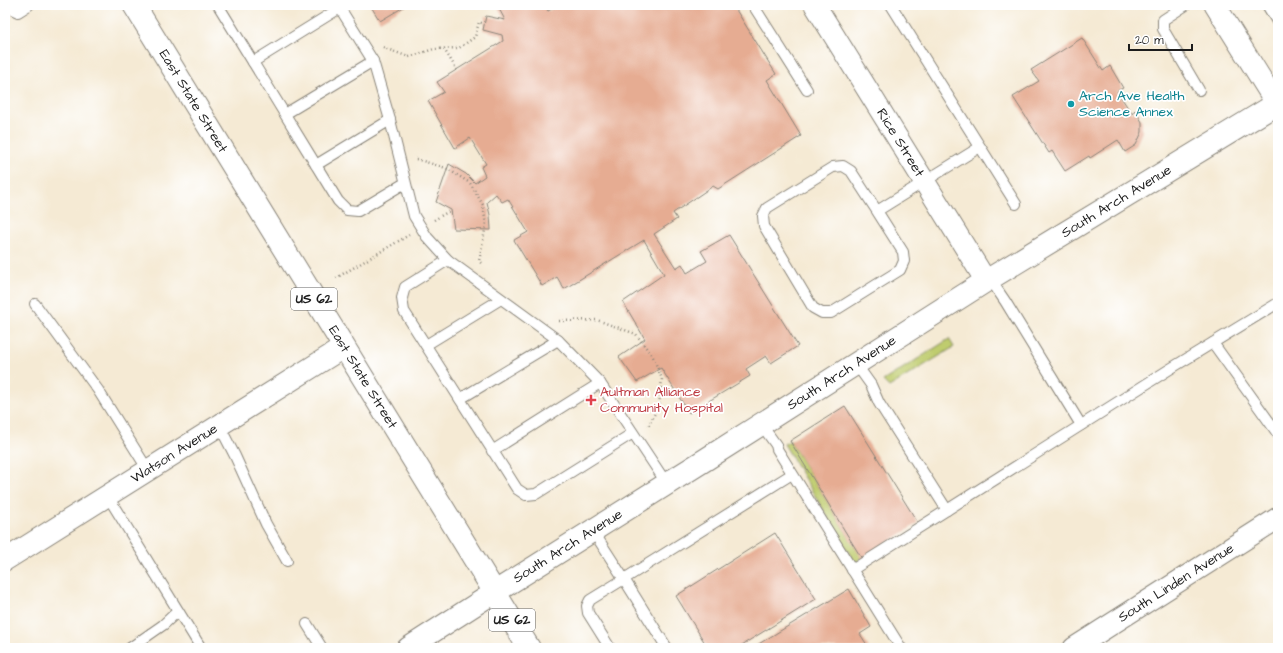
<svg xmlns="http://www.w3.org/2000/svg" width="1283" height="653" viewBox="0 0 1283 653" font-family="'Architects Daughter',sans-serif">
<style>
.green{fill:#bfcc6e;stroke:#6e7445}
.building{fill:#e6ac92}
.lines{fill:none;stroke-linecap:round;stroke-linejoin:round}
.lane-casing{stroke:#888378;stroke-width:12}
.street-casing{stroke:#888378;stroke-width:23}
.secondary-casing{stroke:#888378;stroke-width:24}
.highway-casing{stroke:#888378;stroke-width:24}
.path{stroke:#888378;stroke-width:2.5;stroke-dasharray:1 3;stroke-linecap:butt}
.lane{stroke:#fff;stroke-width:10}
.street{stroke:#fff;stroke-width:21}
.secondary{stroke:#fff;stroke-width:22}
.highway{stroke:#fff;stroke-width:22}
.culture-dot{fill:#0f9aa8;stroke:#fff;stroke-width:1.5}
.health-dot{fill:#e0444e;stroke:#fff;stroke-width:1.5}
.labels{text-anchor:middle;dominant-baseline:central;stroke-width:3.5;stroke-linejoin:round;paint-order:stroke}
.shield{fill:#fff;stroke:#606060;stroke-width:1}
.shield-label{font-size:13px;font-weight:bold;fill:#1c1c1c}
.culture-label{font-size:14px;fill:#0d838f;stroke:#fff;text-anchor:start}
.street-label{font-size:14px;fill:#1c1c1c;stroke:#fff}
.health-label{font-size:14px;fill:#be3a42;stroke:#fff;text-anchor:start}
</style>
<rect width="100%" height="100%" fill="#fff"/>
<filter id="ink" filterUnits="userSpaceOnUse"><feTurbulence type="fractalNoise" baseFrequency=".025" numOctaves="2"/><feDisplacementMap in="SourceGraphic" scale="8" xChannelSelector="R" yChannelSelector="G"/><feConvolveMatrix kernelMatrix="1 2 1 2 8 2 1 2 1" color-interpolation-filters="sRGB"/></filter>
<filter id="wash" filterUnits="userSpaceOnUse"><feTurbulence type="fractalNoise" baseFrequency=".012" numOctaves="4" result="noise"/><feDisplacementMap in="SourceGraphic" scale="16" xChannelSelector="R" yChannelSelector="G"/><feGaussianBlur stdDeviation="0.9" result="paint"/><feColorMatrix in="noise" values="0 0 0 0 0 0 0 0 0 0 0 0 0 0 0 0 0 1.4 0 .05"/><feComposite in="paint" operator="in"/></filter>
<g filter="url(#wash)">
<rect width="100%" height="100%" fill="#f5ead4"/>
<!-- green -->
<g class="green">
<path d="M949,339L954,347L889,387L883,381Z"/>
<path d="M790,441L862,558L856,565L784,444Z"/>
</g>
<g id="blocks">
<!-- building -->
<g class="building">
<path d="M370,5H407L380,21Z"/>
<path d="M497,5H544L548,11L559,5H733L776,74L767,80L801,136L718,189L713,186L673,213L677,219L654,234L676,268L682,264L687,273L707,261L701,251L729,235L798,346L771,363L766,356L746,369L750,376L689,413L661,368L637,382L619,357L645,339L623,302L664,274L644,240L564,289L557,277L542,286L514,240L528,232L508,199L502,202L496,194L487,202L490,215L491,230L454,229L451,210L436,202L449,164L466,174L475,183L485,176L481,167L486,164L470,138L455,148L428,101L444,92L437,82L503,41L502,35L483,30L486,16L505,20Z"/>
<path d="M1082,38L1103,71L1110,66L1123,88L1117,91L1132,114L1135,110L1142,122V132L1136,145L1125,152L1118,140L1090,158L1089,156L1065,171L1052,151L1049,153L1013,97L1039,81L1031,70Z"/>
<path d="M845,406L918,523L862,559L790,441Z"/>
<path d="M775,533L816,599L737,648H708L676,596Z"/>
<path d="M849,589L871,627L860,634L869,648H759L757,645Z"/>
</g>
</g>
</g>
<g filter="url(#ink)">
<use href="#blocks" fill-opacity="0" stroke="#888378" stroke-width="1"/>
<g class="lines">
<!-- lane casing -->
<g class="lane-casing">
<g id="lane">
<path d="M218,5L338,201L347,210L358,211L405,183"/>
<path d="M338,5L373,61L390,120L414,216L427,237L448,260"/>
<path d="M753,5L807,90"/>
<path d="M891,5L1016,204"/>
<path d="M1186,5L1163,20V29L1199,90"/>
<path d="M1267,5L1278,23"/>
<path d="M5,6L18,12L29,5"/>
<path d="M253,62L340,8"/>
<path d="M285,114L373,61"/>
<path d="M316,165L390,120"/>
<path d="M877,211L903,252L904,261L900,270L831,313H822L813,308L764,226L763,216L767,208L833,167L843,166L851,171L877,211L980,147"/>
<path d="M990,279L1005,301L1081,425"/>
<path d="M35,304L98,390L148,470"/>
<path d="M1213,343L1278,434"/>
<path d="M426,345L501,299"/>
<path d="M856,364L871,385L879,403L947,510"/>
<path d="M460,399L558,340"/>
<path d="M761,424L776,445L777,449L901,648"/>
<path d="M219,425L235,456L266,524L287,561"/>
<path d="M633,433L536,494L526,495L517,489L404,311L402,298L405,287L448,260L558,340L600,383L667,484"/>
<path d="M492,451L600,383"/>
<path d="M107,495L201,648"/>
<path d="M593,531L624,579L590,600L587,606L588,613L610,648"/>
<path d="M852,570L1170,369L1278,303"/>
<path d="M307,624L322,648"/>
<path d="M130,648L163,625L178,611"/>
<path d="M667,648L624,579L792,474"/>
</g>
</g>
<!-- street casing -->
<g class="street-casing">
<g id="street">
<path id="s1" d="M815,5L986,281"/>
<path d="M1215,5L1278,106"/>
<path id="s2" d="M5,560L344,347"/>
<path d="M408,648L495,592"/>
<path id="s3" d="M1074,648L1278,518"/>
</g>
</g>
<!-- secondary casing -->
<g class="secondary-casing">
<g id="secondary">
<path id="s4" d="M495,592L708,458L986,281L1278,103"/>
</g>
</g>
<!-- highway casing -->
<g class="highway-casing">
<g id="highway">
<path id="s5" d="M134,5L529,648"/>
</g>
</g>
<!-- path -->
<g class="path">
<path d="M383,47L387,49L409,57L434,49L459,48L475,37L479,22L484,24"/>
<path d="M444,49L457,70"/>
<path d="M416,159L446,168L470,183L483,205L486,225L479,261L481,263"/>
<path d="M434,220L451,210"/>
<path d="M336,278L409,235"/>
<path d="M559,321L597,320L636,334L653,357L662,379L659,405L648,427"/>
</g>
<!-- lane -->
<use href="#lane" class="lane"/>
<!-- street -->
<use href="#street" class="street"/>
<!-- secondary -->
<use href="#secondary" class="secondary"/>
<!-- highway -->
<use href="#highway" class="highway"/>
</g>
</g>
<!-- markers -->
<circle class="culture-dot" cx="1071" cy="104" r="4"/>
<path class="health-dot" d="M589 394h4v4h4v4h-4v4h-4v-4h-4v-4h4z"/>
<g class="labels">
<!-- shield labels -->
<g class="shield">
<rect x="291" y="288" width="46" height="22" rx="3"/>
<rect x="489" y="609" width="46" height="22" rx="3"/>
</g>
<g class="shield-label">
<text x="314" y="299">US 62</text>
<text x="512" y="620">US 62</text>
</g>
<!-- culture labels -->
<g class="culture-label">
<text x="1079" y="96">Arch Ave Health<tspan x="1079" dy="16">Science Annex</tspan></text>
</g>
<!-- street labels -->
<g class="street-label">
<text stroke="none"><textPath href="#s5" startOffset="113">East State Street</textPath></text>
<text stroke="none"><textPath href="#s1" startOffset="162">Rice Street</textPath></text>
<text stroke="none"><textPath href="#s4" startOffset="734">South Arch Avenue</textPath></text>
<text stroke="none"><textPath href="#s4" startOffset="410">South Arch Avenue</textPath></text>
<text stroke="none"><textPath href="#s5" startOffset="437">East State Street</textPath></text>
<text stroke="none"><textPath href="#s2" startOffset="200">Watson Avenue</textPath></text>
<text stroke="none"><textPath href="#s4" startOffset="86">South Arch Avenue</textPath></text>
<text stroke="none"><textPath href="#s3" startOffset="121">South Linden Avenue</textPath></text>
</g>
<!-- health labels -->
<g class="health-label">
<text x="600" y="392">Aultman Alliance<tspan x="600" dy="16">Community Hospital</tspan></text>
</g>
</g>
<!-- margin -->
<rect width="1283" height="653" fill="none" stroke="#fff" stroke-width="20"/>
<!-- scale -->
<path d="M1129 44v6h63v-6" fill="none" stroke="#1c1c1c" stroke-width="2"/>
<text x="1135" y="44" font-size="12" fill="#1c1c1c" stroke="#ffffff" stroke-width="3" paint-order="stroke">20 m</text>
</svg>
